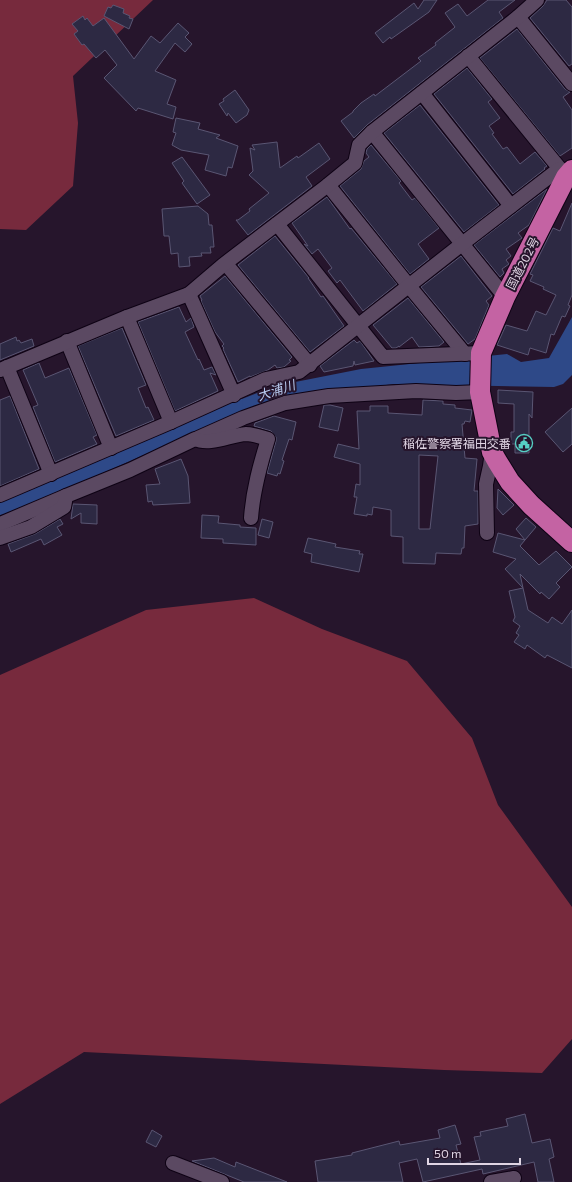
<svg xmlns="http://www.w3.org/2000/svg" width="572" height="1182" viewBox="0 0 572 1182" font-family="Commissioner,'Noto Sans JP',sans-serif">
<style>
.forest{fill:#772a3d}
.water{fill:#2e4988}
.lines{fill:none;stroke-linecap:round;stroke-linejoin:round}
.river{stroke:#2e4988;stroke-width:22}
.building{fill:#2d2943;stroke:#5a5673;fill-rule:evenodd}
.minor-casing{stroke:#0e0214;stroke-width:16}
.highway-casing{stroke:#0e0214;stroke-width:22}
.minor{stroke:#5b4962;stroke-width:14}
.highway{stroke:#c463a3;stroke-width:20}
.labels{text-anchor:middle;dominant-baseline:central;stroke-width:4;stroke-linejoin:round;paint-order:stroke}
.street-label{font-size:12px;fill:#e0d5e4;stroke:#26152c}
.poi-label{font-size:12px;fill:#e0d5e4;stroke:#26152c;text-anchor:end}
.water-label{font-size:13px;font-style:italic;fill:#b7c9ee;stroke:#26152c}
</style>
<rect width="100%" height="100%" fill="#26152c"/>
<!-- forest -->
<g class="forest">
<path d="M0,0H153L73,76L78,123L73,186L26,230L0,229Z"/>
<path d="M254,598L322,629L407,661L472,738L498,805L572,907V1039L542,1073L444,1070L84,1052L0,1104V675L146,610Z"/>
</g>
<!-- water -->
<path class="water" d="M572,317V375L563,384L554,387L394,384L332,392L211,427L203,414L275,386L361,369L507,354L521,362L549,358Z"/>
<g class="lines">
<!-- river -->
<path class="river" d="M0,504L53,483L232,404"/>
</g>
<!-- building -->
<g class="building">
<path d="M424,0H437L429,12L391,39L390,37L383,43L375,33L414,3L418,9Z"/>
<path d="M488,0H515L499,12L503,18L367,125L354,138L341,121L353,112V111L361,103L374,94L375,96L421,61L418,58L436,45L435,43L454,28L455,27L445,13L458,4L467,16Z"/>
<path d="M547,0H566L572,7V64L569,66L530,18L543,6Z"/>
<path d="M113,5L124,9L123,13L130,16L129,18L133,19L129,29L104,16L108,7L111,8Z"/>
<path d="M83,16L85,20L87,18L93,26L104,18L134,59L151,36L160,43L178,23L189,33L185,37L192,44L185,52L175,43L155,71L176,80L167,104L176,107L173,119L138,108L136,111L104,78L117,65L105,50L96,58L84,44L82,45L74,34L78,31L72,24Z"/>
<path d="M517,29L565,89L570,92L563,97L572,110V148L560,156L480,58Z"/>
<path d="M467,68L492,99L488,102L500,118L489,126L494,133L492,134L503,149L507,147L520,164L535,152L547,166L544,168L545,169L513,194L434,94Z"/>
<path d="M235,90L249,110L247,115L236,123L228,113L227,116L219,104L224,101L223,99Z"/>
<path d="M420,105L499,205L464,232L384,133Z"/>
<path d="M176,118L200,123L198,129L220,135L216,138L238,146L232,168L228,167L226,176L205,170L209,155L181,150L172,145L176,133L173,132Z"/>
<path d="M277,142L280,168L297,156L298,158L319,143L330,159L306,177L312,186L248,235L236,220H238L250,211L249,209L269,193L249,175L253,171L250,148L255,150L252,145Z"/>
<path d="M371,145L401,181L399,183L412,200L415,198L439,228L418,244L429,259L410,274L340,186L361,169L364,161L369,157L366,153L367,149Z"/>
<path d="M182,157L210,195L197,204L182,183L184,181L172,163Z"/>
<path d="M547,189L529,225L518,233L522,238L506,249L511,256L506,260L509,264L502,269L504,273L500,277L474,245Z"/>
<path d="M327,197L350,229L351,228L397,284L363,311L340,280L337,283L328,271L332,268L318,249L312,254L304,244L308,246L292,223Z"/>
<path d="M572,203V295L568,305L570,306L565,317L562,316L554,335L551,334L546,353L530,348L528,355L497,345L506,325L527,331L536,311L546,315L556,295L543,289L544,287L530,281L533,275L530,274L553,228L560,231Z"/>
<path d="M198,206L208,214L209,225H212L214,247H210L211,253H201L202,256L189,257L190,266L179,267L178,253L171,254L169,236H164L162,209Z"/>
<path d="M275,236L309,278H308L321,297L323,296L344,326L310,352L238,265Z"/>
<path d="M461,256L492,296L486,301L489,305L475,339L468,344L421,287Z"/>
<path d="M225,276L292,357L289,360L291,361L284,367L277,368L275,365L268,370L250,377V376L238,382L223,349L224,348L222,346L224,344L215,332L201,301L202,300L200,296Z"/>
<path d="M408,298L444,342L439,346L419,347L412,337L399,347V346L396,348H392L373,325Z"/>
<path d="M179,307L186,322L191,318L194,327L185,332L198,360L199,359L204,370L212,367L216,375L210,373L218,391L175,411L138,322Z"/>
<path d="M122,328L146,385L138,388L146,408L148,407L154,420L116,436L78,346Z"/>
<path d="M16,337L17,341L19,340L21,343L32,339L34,346L0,360V344Z"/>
<path d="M354,340L357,343L360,341L374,361L355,365L354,361L353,366L324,372L320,366Z"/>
<path d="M39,363L45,378L69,368L97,435L93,437L97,444L55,462L33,407L38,405L23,370Z"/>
<path d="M498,390L533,392L532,418L529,414V453H515V444H511V432H514V404L498,403Z"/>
<path d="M10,396L39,469L0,486V400Z"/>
<path d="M423,400L443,401V404L455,405V408L472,410L470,422L465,421L464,424H462L465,458L477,459L474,491H478V524L465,526L464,548H462L461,554L436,553L435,564L403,563V537L391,536V510L373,507L372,515L367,514V516L354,514L357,497H354L356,484L360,485V464L334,457L338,444L359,449L357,411H370V406H388V413L422,415ZM419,455L438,456L430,529H419Z"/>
<path d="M324,405H330L343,408L338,431L319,427Z"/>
<path d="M572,408V444L563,452L545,432Z"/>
<path d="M274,416L296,422L292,440L289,439L282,460L284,461L280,474L278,473L277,476L267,473L276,441V437L271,431L254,426L255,423Z"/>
<path d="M181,459L188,476L190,503L153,505L152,501L148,502L146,485L160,484L155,469Z"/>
<path d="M498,489L514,505L503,515L497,508Z"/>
<path d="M73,504L97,505V524L81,523V513L71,519Z"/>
<path d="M202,515L219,516L218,523L240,525V527L256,528V545L223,543V539L201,538Z"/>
<path d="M526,518L536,527L525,540L516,529Z"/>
<path d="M60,519L63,524L57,527L62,535L44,545L41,539L11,552L8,544L35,534Z"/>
<path d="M262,519L273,522L269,538L258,535Z"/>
<path d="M498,533L525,540L520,546L539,565L556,551L572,567L556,583L560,587L549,599L541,592L540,594L520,574L523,588L505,569L516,559L493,552Z"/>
<path d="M308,538L336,544L335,547L360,551L359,554H363L359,572L311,562L312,554L304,552Z"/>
<path d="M523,588L528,610L548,623L552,617L562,624L572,610V668L547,655L545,658L527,645L525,649L514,642L519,635L516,633L520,626L513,621L515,617L509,591Z"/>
<path d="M525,1114L532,1143L550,1139L554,1157L549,1159L554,1182H538L534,1162L483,1174L482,1169L423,1182L417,1159L399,1163L403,1182H318L315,1161L352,1155V1153L399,1141L400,1145L440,1138L438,1130L455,1125L461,1144L456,1145L461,1164L480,1160L474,1137L481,1136L480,1132L508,1126L506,1119Z"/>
<path d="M152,1130L162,1136L156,1147L146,1142Z"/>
<path d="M214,1158L235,1167L236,1162L287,1182H244L192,1161Z"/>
</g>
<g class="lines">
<!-- minor casing -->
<g class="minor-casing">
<g id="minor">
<path d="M518,17L572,84"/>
<path d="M468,56L565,175"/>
<path d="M422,93L511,206"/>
<path d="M372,132L505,297"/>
<path d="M328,185L409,286L465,354"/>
<path d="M277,224L383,357L481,353"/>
<path d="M226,264L310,365"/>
<path d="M189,294L234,395"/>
<path d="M127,317L171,422"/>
<path d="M67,341L111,448"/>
<path d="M7,367L51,474"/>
<path d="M0,370L127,317L189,294L223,265L328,185L355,163L359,145L372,132L518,17L537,0"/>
<path d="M198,438L243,418L285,403L329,396L416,391L456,393L480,392"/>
<path d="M0,495L171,422L266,379L299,372L462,244L559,169"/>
<path d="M0,524L66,496"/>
<path d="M487,533L486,484L490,466L492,452"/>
<path d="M0,538L31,527L64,507L66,496L130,470L195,439C210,446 230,435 246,434C253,434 261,437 268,439C260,465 253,490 251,518"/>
<path d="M173,1163L222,1182"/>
<path d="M491,1182L514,1178"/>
</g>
</g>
<!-- highway casing -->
<g class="highway-casing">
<path id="highway" d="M572,170L566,177L505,297L481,353L480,392L492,452L497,461L510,482L531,505L572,542"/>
</g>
<!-- minor -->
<use href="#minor" class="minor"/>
<!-- highway -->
<use href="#highway" class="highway"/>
</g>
<!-- icons -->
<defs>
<g id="civic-ring" transform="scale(0.9)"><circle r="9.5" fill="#26152c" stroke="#56cec3" stroke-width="1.5"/><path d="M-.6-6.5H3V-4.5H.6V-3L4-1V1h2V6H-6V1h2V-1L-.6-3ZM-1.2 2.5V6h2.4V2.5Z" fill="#56cec3"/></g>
</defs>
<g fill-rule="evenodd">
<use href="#civic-ring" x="524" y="443"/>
</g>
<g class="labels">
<!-- street labels -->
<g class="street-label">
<text transform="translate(522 263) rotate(-63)">国道202号</text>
</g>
<!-- poi labels -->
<g class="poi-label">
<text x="511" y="443">稲佐警察署福田交番</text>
</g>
<!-- water labels -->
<g class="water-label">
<text transform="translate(276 390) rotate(-18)">大浦川</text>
</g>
</g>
<!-- scale -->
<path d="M428 1158v6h92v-6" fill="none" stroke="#e0d5e4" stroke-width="2"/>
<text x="434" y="1158" font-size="12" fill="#e0d5e4" stroke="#26152c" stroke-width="3" paint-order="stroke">50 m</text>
</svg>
